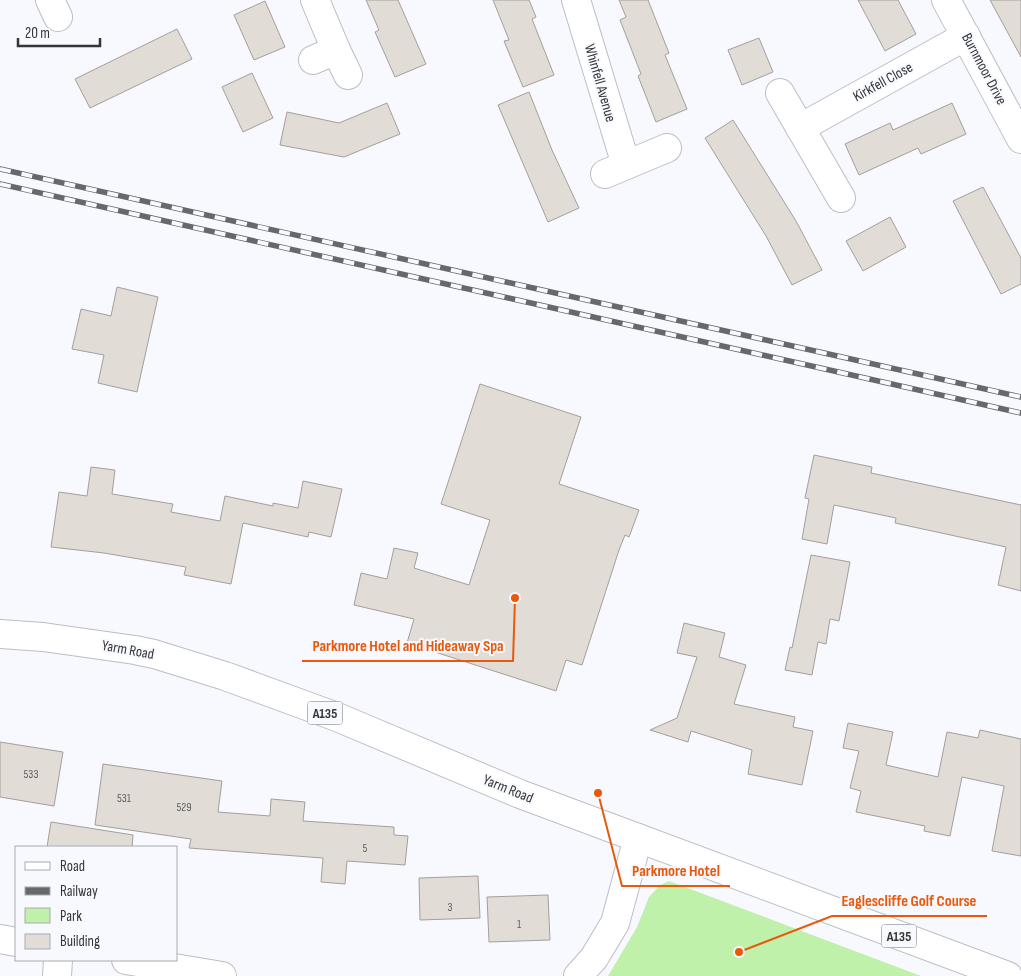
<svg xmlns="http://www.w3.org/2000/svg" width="1021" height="976" viewBox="0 0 1021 976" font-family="'Sofia Sans Condensed',sans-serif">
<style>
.green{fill:#c0f1ab}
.building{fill:#e2dcd7;stroke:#a49f9a}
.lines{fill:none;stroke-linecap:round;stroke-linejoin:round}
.minor-casing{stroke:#bcbec4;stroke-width:30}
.major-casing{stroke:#bcbec4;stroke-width:30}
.minor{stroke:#fff;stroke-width:28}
.major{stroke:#fff;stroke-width:28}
.rail-casing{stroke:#67686b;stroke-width:5.5}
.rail{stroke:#f7f9fe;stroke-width:4;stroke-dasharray:11;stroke-linecap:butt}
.labels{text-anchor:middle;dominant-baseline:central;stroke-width:4;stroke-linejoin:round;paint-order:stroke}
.number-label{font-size:12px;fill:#605f5f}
.shield{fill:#f7f9fe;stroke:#6e7073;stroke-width:1}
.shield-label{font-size:14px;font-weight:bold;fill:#343537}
.street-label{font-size:15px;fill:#343537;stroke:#f7f9fe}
.leader{fill:none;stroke:#e8590c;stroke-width:2}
.callout-dot{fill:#e8590c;stroke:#f7f9fe;stroke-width:2}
.callout-label{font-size:16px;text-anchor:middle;font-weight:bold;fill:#e8590c;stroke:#f7f9fe;stroke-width:4;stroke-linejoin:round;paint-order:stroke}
</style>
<rect width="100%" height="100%" fill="#f7f9fe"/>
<!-- green -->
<path class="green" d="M669,881L921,976H608L637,927L649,897L660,885Z"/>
<!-- building -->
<g class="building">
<path d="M366,0H398L426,64L395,77L375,32L379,30Z"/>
<path d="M493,0H529L536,17L532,19L554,75L523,87L504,41L509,40Z"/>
<path d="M619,0H648L669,53L665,55L687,109L656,122L638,76L641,74L620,20L626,17Z"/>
<path d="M858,0H898L916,34L885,51Z"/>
<path d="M990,0H1021V57Z"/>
<path d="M265,1L285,47L254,60L234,15Z"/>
<path d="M177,29L192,59L90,108L75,79Z"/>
<path d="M759,38L773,72L742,85L728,50Z"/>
<path d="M252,73L273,118L243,132L222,87Z"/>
<path d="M529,92L552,150L579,208L548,222L498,105Z"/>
<path d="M387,103L400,134L344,157L280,145L287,112L339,123Z"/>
<path d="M952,103L966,134L921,154L918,148L859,175L845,144L890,123L893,130Z"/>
<path d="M733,120L796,221L822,270L792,285L766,236L705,138Z"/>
<path d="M983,187L1021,258V284L1001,294L953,201Z"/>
<path d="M890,217L906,247L863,271L846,241Z"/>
<path d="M117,287L158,297L137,392L98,383L104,355L72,349L81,309L111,316Z"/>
<path d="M480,384L581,417L559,484L639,510L629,537L625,535L619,550L582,665L566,660L556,691L407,643L414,619L354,605L361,573L387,579L394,548L418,553L414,568L469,585L490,520L441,504Z"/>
<path d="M814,455L872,467L871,473L1021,505V591L998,585L1006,547L895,523L896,518L834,505L827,544L802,539L809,499L805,498Z"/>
<path d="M91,467L115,470L112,494L173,504L171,512L220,521L225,496L273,506V503L298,508L303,481L342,489L331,537L309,532L308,537L243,523L231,584L184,575L186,567L104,553L51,547L59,492L87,496Z"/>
<path d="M811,555L850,562L839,621L830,619L826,644L818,642L812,675L785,670L790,647L792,648Z"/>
<path d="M684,623L725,633L719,657L746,665L734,704L795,717L793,727L813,731L802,785L748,774L752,750L691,731L688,742L650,730L677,718L697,657L677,653Z"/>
<path d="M848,723L893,732L886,765L938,777L947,732L978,738L980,730L1021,739V856L992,851L1004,786L962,777L950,836L924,831L925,826L856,812L861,791L850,788L859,751L843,748Z"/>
<path d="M0,742L63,752L54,806L0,797Z"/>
<path d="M103,764L222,781L218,812L270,816L271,799L305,802L303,821L394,827V835L408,836L405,865L347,861L345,884L321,882L323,858L189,848L191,839L95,825Z"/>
<path d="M51,822L133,835L132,847H47Z"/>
<path d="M478,876L480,918L420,920L419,878Z"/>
<path d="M548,895L550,940L489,942L487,897Z"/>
</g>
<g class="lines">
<!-- minor casing -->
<g class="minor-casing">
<g id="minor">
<path d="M50,0L58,17"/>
<path d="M576,0L626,165"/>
<path d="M946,0L1021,139"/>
<path d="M336,50L348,75"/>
<path d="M313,60L336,50L315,0"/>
<path d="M780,93L841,198"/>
<path d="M800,128L966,36"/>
<path d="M605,174L667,148"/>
<path d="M0,939L16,942"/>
<path d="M126,960L222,976"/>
<path d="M57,976L58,960"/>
<path d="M578,976L594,958L615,923L638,838"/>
</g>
</g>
<!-- major casing -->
<g class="major-casing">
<path id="major" d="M0,634L43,637L135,650L154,654L225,676L337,717L520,794L1008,976"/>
</g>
<!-- minor -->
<use href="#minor" class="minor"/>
<!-- major -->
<use href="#major" class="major"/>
<!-- rail casing -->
<g class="rail-casing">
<g id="rail">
<path d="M0,169L1021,397"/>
<path d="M0,184L1021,413"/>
</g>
</g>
<!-- rail -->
<use href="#rail" class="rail"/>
</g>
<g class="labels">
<!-- number labels -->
<g class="number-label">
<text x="31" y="774">533</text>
<text x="124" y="798">531</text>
<text x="184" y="807">529</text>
<text x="365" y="848">5</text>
<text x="450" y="907">3</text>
<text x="519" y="924">1</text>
</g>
<!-- shield labels -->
<g class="shield">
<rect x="307.5" y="701.5" width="35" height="23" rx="4"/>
<rect x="881.5" y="924.5" width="35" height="23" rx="4"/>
</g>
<g class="shield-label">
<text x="325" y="713">A135</text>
<text x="899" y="936">A135</text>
</g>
<!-- street labels -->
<g class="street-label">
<text transform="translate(984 69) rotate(62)">Burnmoor Drive</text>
<text transform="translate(883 82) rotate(-29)">Kirkfell Close</text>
<text transform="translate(600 83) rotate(74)">Whinfell Avenue</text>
<text transform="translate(128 650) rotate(10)">Yarm Road</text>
<text transform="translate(508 789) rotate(22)">Yarm Road</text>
</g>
</g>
<!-- callouts -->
<path class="leader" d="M515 598L513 661H302M598 793L622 886H730M739 952L832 916H987"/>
<g class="callout-dot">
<circle cx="515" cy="598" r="5"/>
<circle cx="598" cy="793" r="5"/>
<circle cx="739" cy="952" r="5"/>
</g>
<g class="callout-label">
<text x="408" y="651">Parkmore Hotel and Hideaway Spa</text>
<text x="676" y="876">Parkmore Hotel</text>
<text x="909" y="906">Eaglescliffe Golf Course</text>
</g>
<!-- legend -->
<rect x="15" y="846" width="162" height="115" fill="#f7f9fe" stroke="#a9abae"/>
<rect x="25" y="862" width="25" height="8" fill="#ffffff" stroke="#a9abae"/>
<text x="60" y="871" font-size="15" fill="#343537">Road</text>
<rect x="25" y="887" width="25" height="8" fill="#67686b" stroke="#a9abae"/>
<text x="60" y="896" font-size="15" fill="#343537">Railway</text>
<rect x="25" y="908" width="25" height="15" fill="#c0f1ab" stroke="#a9abae"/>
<text x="60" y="921" font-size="15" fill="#343537">Park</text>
<rect x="25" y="934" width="25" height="15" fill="#e2dcd7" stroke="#a9abae"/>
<text x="60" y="946" font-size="15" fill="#343537">Building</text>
<!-- scale -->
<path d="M18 38v8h82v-8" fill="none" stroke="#343537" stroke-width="2.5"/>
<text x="25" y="38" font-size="15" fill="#343537" stroke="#f7f9fe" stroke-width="4" paint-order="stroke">20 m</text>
</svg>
